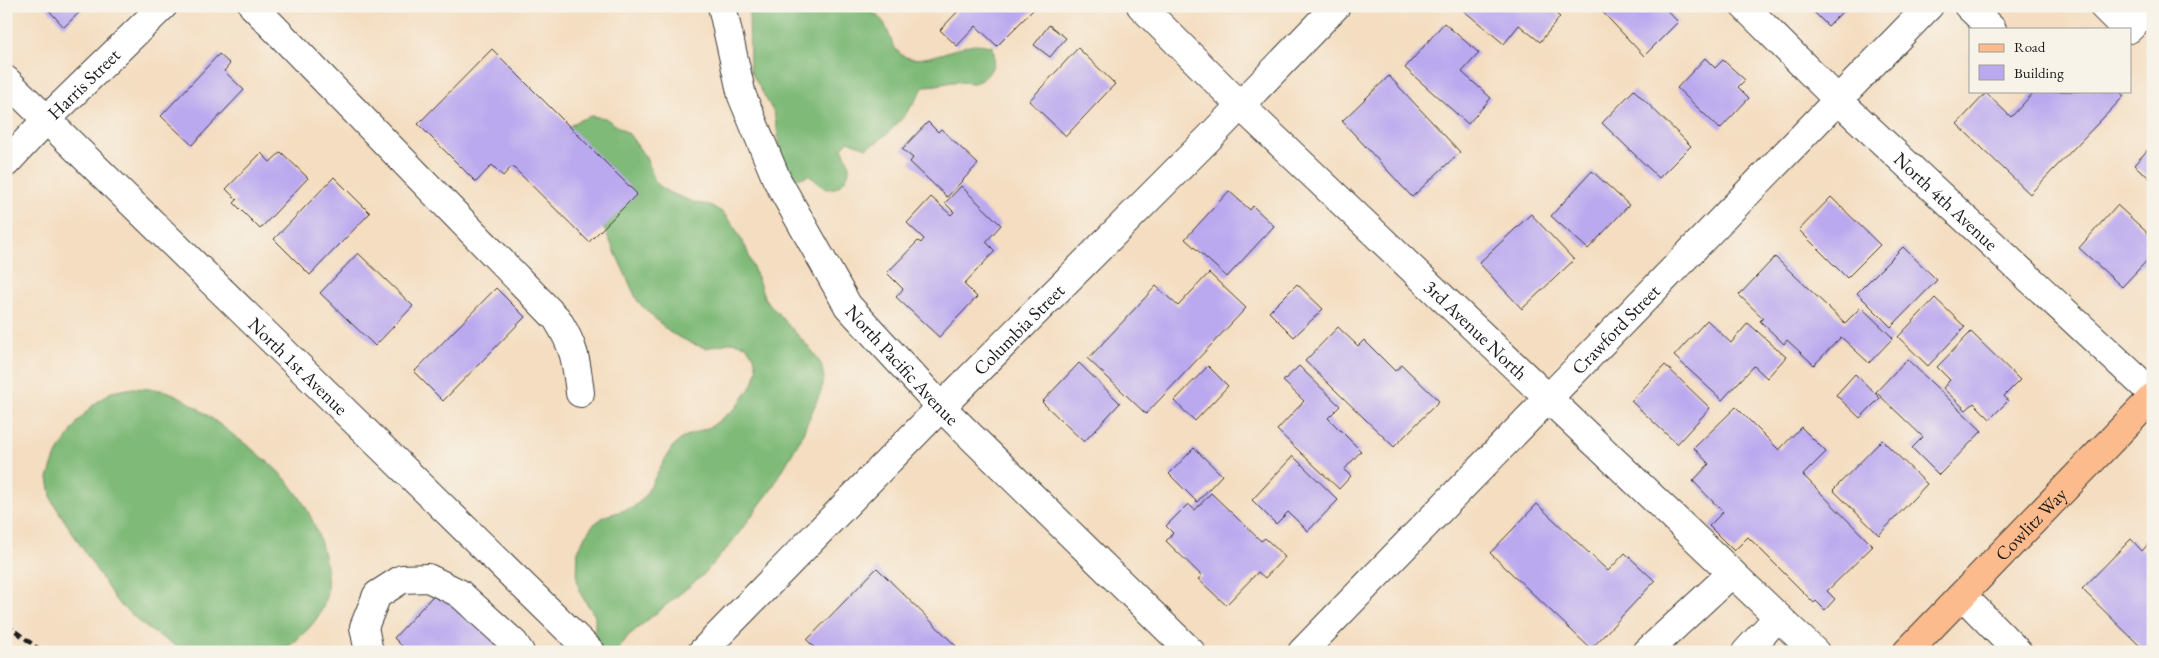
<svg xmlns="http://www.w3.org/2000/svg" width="2159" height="658" viewBox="0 0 2159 658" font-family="'EB Garamond',serif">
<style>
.forest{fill:#7fba78;stroke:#4e6b4a}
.building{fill:#bba9ef}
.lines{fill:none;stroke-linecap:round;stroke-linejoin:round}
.minor-casing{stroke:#3c3935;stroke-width:30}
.major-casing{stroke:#3c3935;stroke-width:30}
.minor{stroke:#fff;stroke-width:28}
.major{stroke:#fbbb8c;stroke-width:28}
.rail{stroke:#1c1c1c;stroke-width:4;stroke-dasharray:8 4;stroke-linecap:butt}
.labels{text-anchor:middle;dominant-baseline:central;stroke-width:4;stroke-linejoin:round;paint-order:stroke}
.street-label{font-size:19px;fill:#1c1c1c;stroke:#f7f3e8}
</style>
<rect width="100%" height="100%" fill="#f7f3e8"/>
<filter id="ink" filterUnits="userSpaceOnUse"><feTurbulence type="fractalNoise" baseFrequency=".02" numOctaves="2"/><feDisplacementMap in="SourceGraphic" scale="10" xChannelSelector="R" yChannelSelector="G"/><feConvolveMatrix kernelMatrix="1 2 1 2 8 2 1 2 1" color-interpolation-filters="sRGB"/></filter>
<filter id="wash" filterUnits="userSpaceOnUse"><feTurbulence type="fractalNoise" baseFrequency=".0096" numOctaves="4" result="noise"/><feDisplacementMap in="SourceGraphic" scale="20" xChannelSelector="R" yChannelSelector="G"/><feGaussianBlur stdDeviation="1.12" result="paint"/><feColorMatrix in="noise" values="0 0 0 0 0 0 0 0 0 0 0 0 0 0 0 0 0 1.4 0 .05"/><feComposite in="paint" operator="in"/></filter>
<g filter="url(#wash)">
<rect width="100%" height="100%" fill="#f4ddc0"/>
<!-- forest -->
<g class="forest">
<path d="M749,6H867C872,12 880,17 884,23C890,33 891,48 902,55C919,66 951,49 969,45C977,43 984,45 992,46C999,60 990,81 972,83C966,83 959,81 952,82C943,84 934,86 924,86C911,110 891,135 867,148L848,141L842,148C844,153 849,161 849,167C850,178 836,193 825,188C820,185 814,179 809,175L791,181L778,154V133L774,113L750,70Z"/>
<path d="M591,116L605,118L629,134L646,158L656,183L668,192L696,203L710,205L722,212L732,223L746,248L765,299L813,352L821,364L824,378L821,391L799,442L771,490L729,546L702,576L628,636L617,652H589L595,632V616L580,593L577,579L578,551L585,536L593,525L605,516L632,508L643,499L672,447L684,437L712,426L736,408L753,384L757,370L754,356L745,345L733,342L706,348L693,344L669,332L638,302L592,202L564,130L577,121Z"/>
<path d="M133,388C146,389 161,388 174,394C193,403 211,418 228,431C253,450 280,468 298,495C317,521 336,576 323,607C315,626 298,639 282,652H186L148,629L117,602L52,501L48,478L55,457L79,420L93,405L111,392Z"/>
</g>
<g id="blocks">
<!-- building -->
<g class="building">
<path d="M45,6H86L64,27Z"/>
<path d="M963,6H1032L1034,9L997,46L976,26L957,46L940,30Z"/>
<path d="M1458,6H1546L1560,17L1540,42L1519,25L1504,44Z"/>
<path d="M1597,6H1663L1678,22L1644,56Z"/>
<path d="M1808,6H1848L1828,26Z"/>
<path d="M1444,23L1479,53L1462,72L1491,98L1468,124L1405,68Z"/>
<path d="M1049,25L1066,38L1050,57L1034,45Z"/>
<path d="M1078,48L1115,84L1066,136L1029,101Z"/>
<path d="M492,49L637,194L589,242L512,166L503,176L492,165L476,182L418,124Z"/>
<path d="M219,54L230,64L224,71L244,90L192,145L161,116Z"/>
<path d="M1705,58L1715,68L1723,60L1745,80L1738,87L1749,98L1720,129L1677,88Z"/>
<path d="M1389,76L1460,152L1412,197L1342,121Z"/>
<path d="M1634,90L1691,146L1659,178L1602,123Z"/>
<path d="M2035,91H2119L2124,96L2030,194L1957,124L1986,93L2011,117Z"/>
<path d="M928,122L938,132L941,129L978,164L947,197L910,162L913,158L902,149Z"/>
<path d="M2153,144V181L2134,165Z"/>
<path d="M281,152L308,178L260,229L234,203L237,200L226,189L261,153L270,162Z"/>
<path d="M1592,171L1629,205L1588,249L1551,216Z"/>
<path d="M334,177L370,213L310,275L274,239Z"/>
<path d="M961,186L1001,225L986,242L995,251L964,284L977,297L939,337L896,297L903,289L887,273L918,241L921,243L924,239L907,223L931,197L951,215L954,212L945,203Z"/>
<path d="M1229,191L1250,210L1253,206L1274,226L1227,277L1185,239Z"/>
<path d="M1831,197L1880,245L1847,278L1799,230Z"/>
<path d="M2117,205L2153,238V254L2122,287L2079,248Z"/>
<path d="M1531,214L1574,260L1522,309L1479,263Z"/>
<path d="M1903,247L1937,280L1891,327L1857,293Z"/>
<path d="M358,253L413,306L375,346L320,293Z"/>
<path d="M1775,257L1845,323L1861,307L1893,338L1869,363L1841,337L1814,365L1787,340L1784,344L1760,321L1763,318L1739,295Z"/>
<path d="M1209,273L1246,308L1146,414L1088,359L1156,286L1178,306Z"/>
<path d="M1297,284L1323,309L1294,337L1269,312Z"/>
<path d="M496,288L525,317L443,401L414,372Z"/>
<path d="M1935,298L1965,327L1928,366L1898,337Z"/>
<path d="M1707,320L1731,343L1748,323L1786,357L1767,378L1754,366L1722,400L1674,356Z"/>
<path d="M1338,327L1358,346L1364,340L1395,371L1402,365L1439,401L1394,447L1305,361Z"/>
<path d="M1971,332L2020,380L2004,396L2008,401L1990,419L1974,403L1966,410L1943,388L1950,380L1937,367Z"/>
<path d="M1907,359L1982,431L1939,475L1912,448L1923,437L1876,392Z"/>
<path d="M1079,363L1120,403L1084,442L1042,402Z"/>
<path d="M1665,365L1710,408L1677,444L1631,401Z"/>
<path d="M1208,366L1228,386L1195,421L1174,401Z"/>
<path d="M1299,366L1340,406L1328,418L1361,451L1344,470L1351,476L1339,489L1277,430L1304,401L1283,381Z"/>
<path d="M1855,374L1880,398L1860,418L1836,395Z"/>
<path d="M1736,407L1779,450L1801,427L1826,452L1803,475L1873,546L1827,591L1835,599L1825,610L1816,601L1814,603L1748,537L1734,551L1709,526L1723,512L1693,481L1709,464L1694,448Z"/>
<path d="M1882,440L1927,484L1879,535L1833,490Z"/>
<path d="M1194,448L1222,475L1197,502L1169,474Z"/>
<path d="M1293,456L1338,500L1308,531L1288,512L1276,524L1252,500Z"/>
<path d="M1211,493L1261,541L1265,538L1285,557L1265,578L1258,572L1226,605L1198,579L1202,576L1166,541L1173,533L1166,526L1188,504L1195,510Z"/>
<path d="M1537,504L1608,571L1625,553L1655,581L1591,649L1490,553Z"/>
<path d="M2131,539L2142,551L2153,539V652H2146L2082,589Z"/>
<path d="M877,568L961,651L960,652H819L807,640Z"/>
<path d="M441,587L510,652H408L394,638Z"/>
</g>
</g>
</g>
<g filter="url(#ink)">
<use href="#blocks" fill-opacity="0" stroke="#3c3935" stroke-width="1"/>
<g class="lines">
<!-- minor casing -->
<g class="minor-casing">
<g id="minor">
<path d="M253,6L557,319C575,348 576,360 580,393"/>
<path id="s1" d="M722,6L742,96L777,180L848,306L941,407L1191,652"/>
<path id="s2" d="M1141,6L1241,106L1815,652"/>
<path id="s3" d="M1744,6L1838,100L2153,394"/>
<path d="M1968,6L1992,29"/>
<path d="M2103,6L2126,29"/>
<path d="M2129,29L2152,6"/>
<path id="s4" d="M6,80L591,652"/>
<path id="s5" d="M6,163L46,120L163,6"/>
<path d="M1962,595L2018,652"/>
<path d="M369,652L364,627L377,595L402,579L428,578L459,593L514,643L520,652"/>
<path id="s6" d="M702,652L941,407L1209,138L1336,6"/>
<path id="s7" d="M1302,652L1929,6"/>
<path d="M1647,652L1732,573"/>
<path d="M1746,652L1778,617"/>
</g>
</g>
<!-- major casing -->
<g class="major-casing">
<g id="major">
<path id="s8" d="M1907,652L2153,397"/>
</g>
</g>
<!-- minor -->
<use href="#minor" class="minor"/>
<!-- major -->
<use href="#major" class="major"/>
<!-- rail -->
<path class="rail" d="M6,624L43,652"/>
</g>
</g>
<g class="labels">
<!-- street labels -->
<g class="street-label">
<text stroke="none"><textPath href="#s5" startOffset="111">Harris Street</textPath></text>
<text stroke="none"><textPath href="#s3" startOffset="281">North 4th Avenue</textPath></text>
<text stroke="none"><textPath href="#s6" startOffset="452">Columbia Street</textPath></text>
<text stroke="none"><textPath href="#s2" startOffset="466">3rd Avenue North</textPath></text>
<text stroke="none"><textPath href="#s7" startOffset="450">Crawford Street</textPath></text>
<text stroke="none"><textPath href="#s1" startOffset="408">North Pacific Avenue</textPath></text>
<text stroke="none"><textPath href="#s4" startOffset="409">North 1st Avenue</textPath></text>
<text stroke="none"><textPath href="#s8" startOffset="178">Cowlitz Way</textPath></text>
</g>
</g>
<!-- margin -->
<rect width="2159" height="658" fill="none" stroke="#f7f3e8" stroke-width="25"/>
<!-- legend -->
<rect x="1969" y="28" width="162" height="65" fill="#f7f3e8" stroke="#9f9d96"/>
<rect x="1979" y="44" width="25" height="8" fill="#fbbb8c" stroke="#9f9d96"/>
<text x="2014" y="52" font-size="15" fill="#1c1c1c">Road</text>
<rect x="1979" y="65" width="25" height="15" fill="#bba9ef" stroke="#9f9d96"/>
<text x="2014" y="78" font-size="15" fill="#1c1c1c">Building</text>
</svg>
